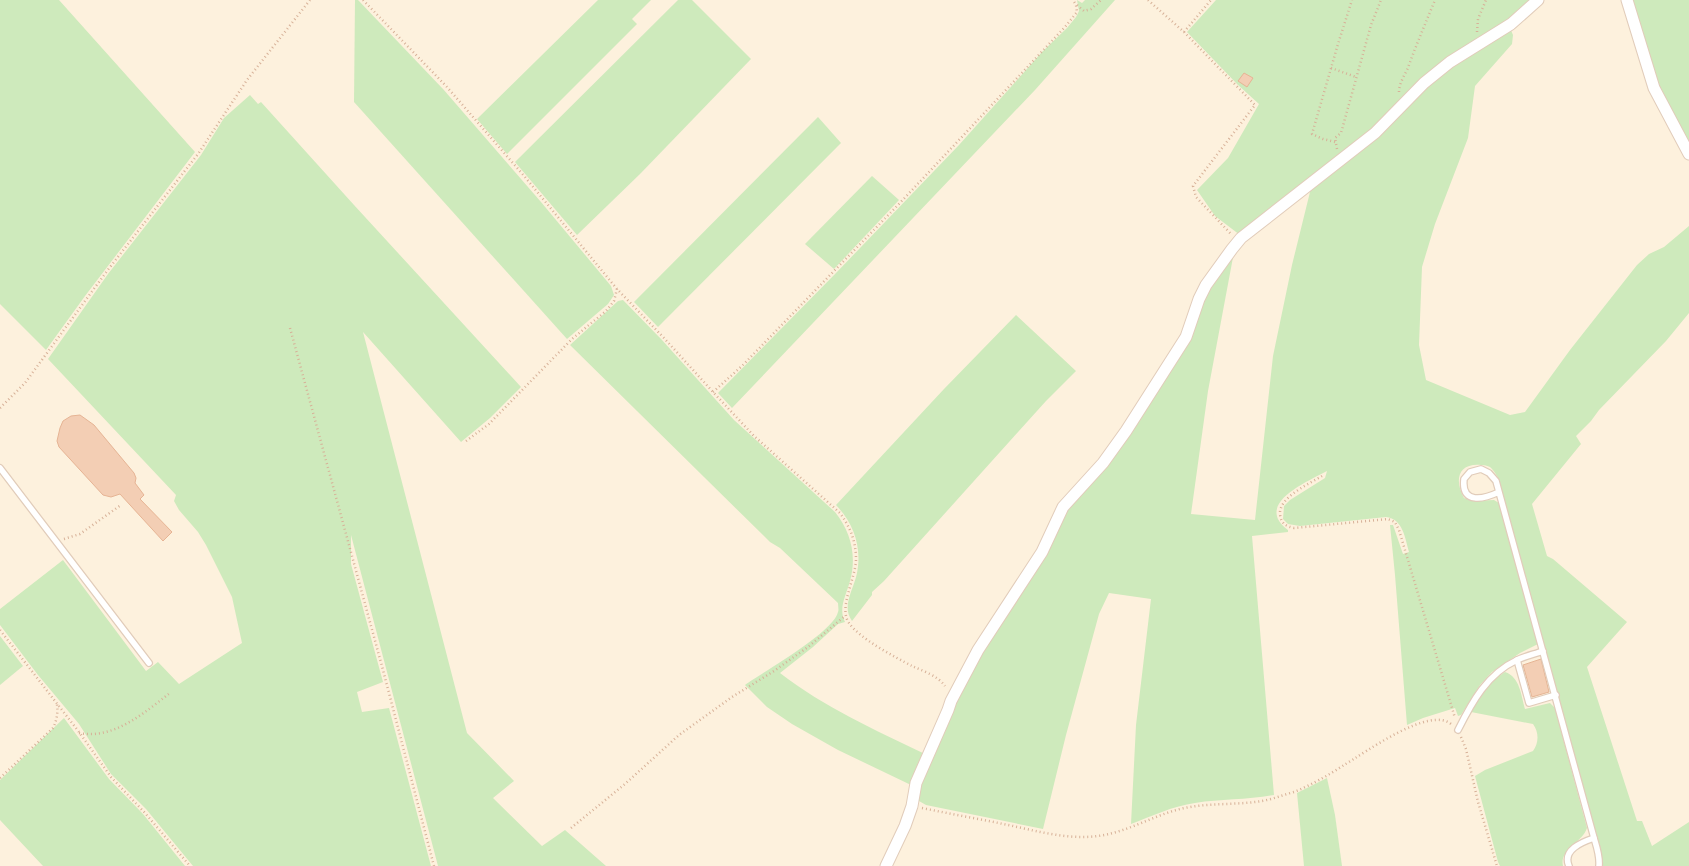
<svg xmlns="http://www.w3.org/2000/svg" width="1689" height="866" viewBox="0 0 1689 866" font-family="'Space Grotesk',sans-serif">
<style>
.green{fill:#ceeabc}
.building{fill:#f3ceb4;stroke:#e6b494}
.lines{fill:none;stroke-linecap:round;stroke-linejoin:round}
.lane-casing{stroke:#e1ccba;stroke-width:8}
.street-casing{stroke:#e1ccba;stroke-width:13}
.path{stroke:#d7b198;stroke-width:2.5;stroke-dasharray:1 3;stroke-linecap:butt}
.lane{stroke:#fff;stroke-width:5.5}
.street{stroke:#fff;stroke-width:11}
</style>
<rect width="100%" height="100%" fill="#fdf1dd"/>
<!-- green -->
<g class="green">
<path d="M0,0H59L195,152L85,296L46,350L0,304Z"/>
<path d="M355,0H358L443,89L541,202L611,286L614,295L608,304L567,339L354,102Z"/>
<path d="M598,0H651L632,19L637,24L507,154L477,119Z"/>
<path d="M678,0H692L751,59L640,174L577,235L515,162Z"/>
<path d="M1077,0L1082,3L1085,0H1115L1035,90L732,408L718,393L836,273L959,145L1042,52L1067,28L1076,17L1079,11Z"/>
<path d="M1216,0H1533L1519,14L1418,83L1394,105L1373,129L1240,235L1215,216L1197,190L1228,158L1259,104L1238,85L1187,32Z"/>
<path d="M1630,0H1689V146L1659,88Z"/>
<path d="M1510,28L1513,35L1512,44L1475,86L1468,138L1435,224L1422,267L1419,345L1426,380L1510,415L1525,412L1570,350L1637,265L1649,254L1664,247L1689,226V313L1666,341L1599,410L1591,421L1576,436L1581,444L1532,504L1547,556L1553,559L1627,622L1587,667L1637,821H1642L1652,846L1689,822V866H1601L1602,856L1499,480C1497,476 1495,472 1492,469C1490,466 1485,465 1481,465C1458,463 1454,480 1464,498L1472,501L1494,500L1499,503L1538,644L1520,653L1492,672L1480,685L1461,715L1458,716L1455,708L1423,718L1407,725L1395,575L1390,525H1393L1403,554L1409,552C1405,538 1403,519 1386,517L1300,526L1288,524L1283,519L1284,506L1290,500L1325,478L1327,471C1307,482 1253,504 1288,530V532L1252,536L1274,795C1248,800 1221,799 1195,803C1173,806 1152,816 1131,824L1136,725L1151,599L1109,593L1099,614L1066,735L1043,829L926,805L919,801L917,792L963,684L1071,503L1130,431L1208,288L1234,252L1208,391L1191,514L1255,520L1273,356L1292,265L1310,192L1307,189L1451,65Z"/>
<path d="M250,95L258,104L261,102L354,205L521,387L490,418L461,442L363,332L467,733L514,781L493,798L542,846L565,830L606,866H438L351,535V564L383,682L357,692L362,712L389,708L431,866H193L146,809L111,774L79,724L38,675L0,625V609L63,560L146,671L158,662L179,684L242,643L232,597L206,545L198,532L179,510L174,501L176,495L48,359L108,274L201,155L224,118Z"/>
<path d="M818,117L841,143L658,327L634,302Z"/>
<path d="M872,176L899,200L834,269L805,244Z"/>
<path d="M623,300L662,340L734,420L835,512C851,532 857,556 850,581C846,596 838,608 845,622L838,624L813,647L780,673C824,707 875,730 925,754L911,785L838,750L792,724L767,707L745,685C763,672 834,632 838,612C839,610 838,606 838,603L780,548L770,542L570,345L618,301Z"/>
<path d="M1016,315L1076,371L1046,401L884,581L872,592V595L852,621C841,606 854,589 857,573C862,547 854,524 836,505L944,389Z"/>
<path d="M0,636L23,666L0,685Z"/>
<path d="M1505,672C1520,677 1521,695 1525,709L1550,703L1555,708L1587,828C1582,843 1559,850 1563,866H1500L1498,862L1475,776L1485,770L1533,751C1539,743 1539,732 1533,724L1471,712C1480,696 1489,681 1505,672Z"/>
<path d="M64,718L109,779L143,814L185,866H43L0,820V780Z"/>
<path d="M1327,778L1335,815L1342,866H1304L1297,793Z"/>
</g>
<!-- building -->
<g class="building">
<path d="M1244,73L1253,78L1247,87L1238,81Z"/>
<path d="M80,415L94,425L134,473L136,478L135,483L144,495L140,499L172,532L163,541L120,494L111,497L103,495L59,447L57,441L60,428L63,421L71,416Z"/>
<path d="M1541,659L1549,692L1532,697L1523,665Z"/>
</g>
<g class="lines">
<!-- lane casing -->
<g class="lane-casing">
<g id="lane">
<path d="M0,468L149,663"/>
<path d="M1499,492C1484,499 1461,505 1464,479L1470,472L1481,469L1489,473L1496,481L1594,838C1597,848 1600,856 1599,866"/>
<path d="M1517,660L1529,703L1556,695"/>
<path d="M1458,730C1472,702 1487,674 1517,660C1525,656 1535,654 1543,651"/>
<path d="M1569,866C1562,850 1582,842 1594,838"/>
</g>
</g>
<!-- street casing -->
<g class="street-casing">
<g id="street">
<path d="M1627,0L1654,88L1689,154"/>
<path d="M886,866L905,826L912,806L916,783L948,710L951,701L978,650L1042,552L1063,507L1103,463L1126,431L1186,337L1199,299L1206,285L1232,249L1241,238L1375,133L1424,83L1450,62L1511,24L1538,0"/>
</g>
</g>
<!-- path -->
<g class="path">
<path d="M363,0L447,87L525,177L617,289L664,338L713,392L754,436L840,513C850,527 856,541 856,559C856,578 838,608 849,623C860,639 895,657 912,666C923,671 938,676 945,686"/>
<path d="M1148,0L1184,32L1255,105L1193,186L1196,197L1231,234"/>
<path d="M1077,5L1084,11L1091,9L1101,0"/>
<path d="M1184,32L1211,0"/>
<path d="M1477,32L1478,19L1486,0"/>
<path d="M1331,68L1356,77"/>
<path d="M1399,92C1399,82 1406,74 1409,65C1417,43 1426,22 1435,0"/>
<path d="M1335,142L1323,139L1312,134L1338,44L1352,0"/>
<path d="M1337,149L1335,138L1341,133L1371,25L1381,0"/>
<path d="M290,328L383,670L434,866"/>
<path d="M713,392L742,366L898,205L1065,27L1077,12L1076,5L1073,0"/>
<path d="M0,408L25,383L107,271L198,154L247,80L310,0"/>
<path d="M466,441L489,424L572,339L606,311L614,301L617,289"/>
<path d="M1322,476C1309,484 1279,497 1280,514C1281,524 1286,526 1294,528L1388,519L1395,522L1399,530L1455,718"/>
<path d="M64,539L80,534L121,505"/>
<path d="M0,630L79,732L111,777L145,813L190,866"/>
<path d="M79,733C114,740 145,712 170,693"/>
<path d="M1461,737L1466,749L1478,802L1497,866"/>
<path d="M0,778L53,728C57,720 58,713 57,704"/>
<path d="M922,808C951,814 980,819 1008,825C1037,831 1068,840 1098,836C1130,832 1158,812 1190,807C1213,803 1238,805 1262,801C1273,799 1283,795 1294,792C1311,785 1329,775 1344,765C1365,753 1431,704 1452,725"/>
<path d="M571,828L625,784L679,735L732,697L774,671L808,647L845,616"/>
</g>
<!-- lane -->
<use href="#lane" class="lane"/>
<!-- street -->
<use href="#street" class="street"/>
</g>
</svg>
